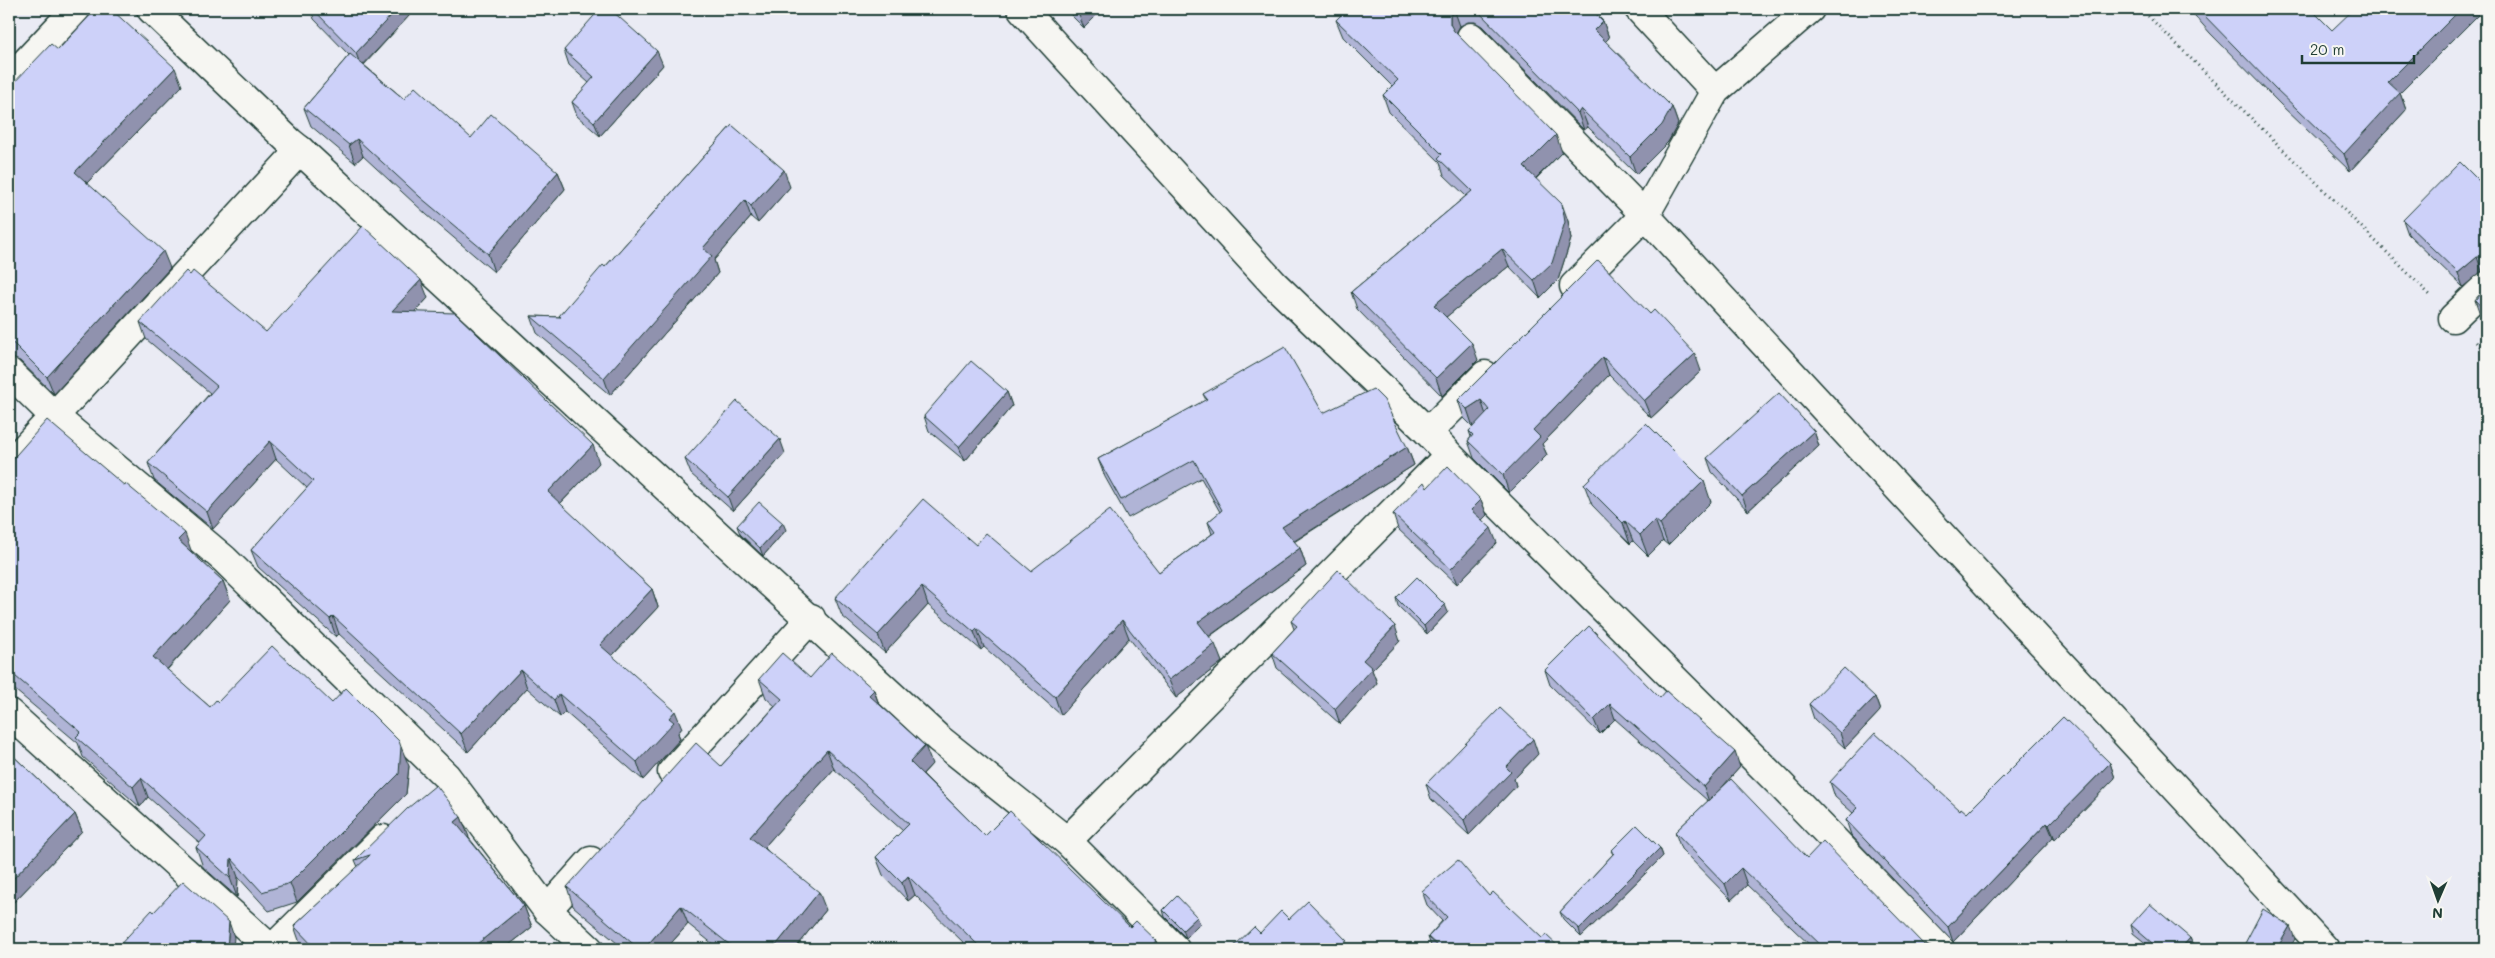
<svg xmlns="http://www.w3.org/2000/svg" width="2495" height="958" viewBox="0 0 2495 958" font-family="Mali,sans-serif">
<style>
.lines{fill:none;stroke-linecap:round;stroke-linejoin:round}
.street-casing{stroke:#1f3d34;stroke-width:31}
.path{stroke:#1f3d34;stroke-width:3;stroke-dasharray:1 4;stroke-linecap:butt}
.street{stroke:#f6f6f2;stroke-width:28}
.wall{fill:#b0b4d6;stroke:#1f3d34}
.shaded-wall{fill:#9092ae;stroke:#1f3d34}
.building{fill:#cdd1f9;stroke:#1f3d34}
</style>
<rect width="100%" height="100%" fill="#eaebf4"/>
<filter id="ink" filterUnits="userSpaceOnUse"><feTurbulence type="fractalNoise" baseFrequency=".02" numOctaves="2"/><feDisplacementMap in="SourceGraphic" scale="10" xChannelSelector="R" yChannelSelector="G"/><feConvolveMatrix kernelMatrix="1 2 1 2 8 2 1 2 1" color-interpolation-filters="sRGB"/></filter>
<g filter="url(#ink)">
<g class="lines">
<!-- street casing -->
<g class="street-casing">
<g id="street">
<path d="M151,9L290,142L300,150L938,738L1067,841L1175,949"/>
<path d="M1022,9L1274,284L1428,432L1449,455L1778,782L1940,949"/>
<path d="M1639,9L1715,91"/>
<path d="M1471,37L1645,215L2325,949"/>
<path d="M9,80L76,9"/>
<path d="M1574,286L1645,215L1715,91L1810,9"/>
<path d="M2453,318L2486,286"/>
<path d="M9,372L55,417L224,559L446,776L547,910L589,949"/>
<path d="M1428,432L1485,375"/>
<path d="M9,465L300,150"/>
<path d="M9,713L271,949"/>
<path d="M672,772L811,618"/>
<path d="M1067,841L1449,455"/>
<path d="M547,910L591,861"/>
<path d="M272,949L383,839"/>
</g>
</g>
<!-- path -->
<g class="path">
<path d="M2141,9L2430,295"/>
<path d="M2476,342L2486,352"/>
</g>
<!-- street -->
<use href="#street" class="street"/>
</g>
<!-- wall -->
<g class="wall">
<path d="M311,9H406L409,16L364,65L404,99L471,138L558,172L565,189L494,272L427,215L363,156L355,163L311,126L304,108L349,55L314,19Z"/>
<path d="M1065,9H1103L1084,28Z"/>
<path d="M1347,9H1591L1603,21L1609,38L1605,41L1672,107L1678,124L1668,142L1636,174L1588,127L1584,130L1482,26L1475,22H1468L1460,26L1456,33L1562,152L1536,179L1568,221L1571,239L1558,280L1540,298L1509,266L1446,317L1478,360L1442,396L1357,309L1351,292L1466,196L1444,175L1440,162L1389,112L1383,95L1392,86L1343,37L1336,20Z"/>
<path d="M2189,9H2311L2332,30L2400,93L2406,110L2350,171L2281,105L2210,33Z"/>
<path d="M58,50L182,86L87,183L170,268L54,394L20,361L9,357V88Z"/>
<path d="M564,50L663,65L600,136L577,116L572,102L589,83L569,65Z"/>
<path d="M732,125L790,187L758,223L751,217L714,260L718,273L610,395L537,333L531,316L560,317L559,316L605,267Z"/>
<path d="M2486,180V271H2482L2463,287L2408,234L2403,220L2482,184Z"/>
<path d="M1598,260L1701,371L1651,418L1609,375L1542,444L1547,455L1509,493L1474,458L1468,441L1471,437L1469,431L1473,427L1464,418L1458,400Z"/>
<path d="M2486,287V320L2480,314L2475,300Z"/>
<path d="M428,298L415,312L599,463L560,504L652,589L658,607L612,656L682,728L678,733L680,739L643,780L565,712L560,717L527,688L468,752L339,634L336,637L258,567L251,550L307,488L276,459L213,529L154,480L148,463L210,393L146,339L140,322L266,332Z"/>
<path d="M1007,392L1012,406L965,461L929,431L924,416Z"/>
<path d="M1203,394L1323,413L1407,447L1414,465L1294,542L1300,548L1306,566L1209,637L1222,662L1176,698L1129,638L1061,715L984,647L981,650L928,605L885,653L842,616L835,598L976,545L1031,571L1159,572L1212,534L1208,522L1220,512L1201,478L1128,518L1105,477L1098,459L1206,400Z"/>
<path d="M1814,431L1819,446L1748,511L1712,472L1707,458Z"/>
<path d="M785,453L733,511L691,474L685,459Z"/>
<path d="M9,463L192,553L223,581L230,600L167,670L210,707L218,702L332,703L409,766L406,794L297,902L269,911L238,877L237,897L203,867L196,847L200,843L148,797L140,807L83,757L78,743L9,685Z"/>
<path d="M1584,484L1711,502L1668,545L1663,541L1648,556L1633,541L1630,544L1592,505Z"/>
<path d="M1427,488L1481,500L1487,515L1482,520L1497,543L1457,584L1398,529L1393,514Z"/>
<path d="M737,526L786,530L763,556L740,534Z"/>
<path d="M1396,598L1448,612L1427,634L1398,606Z"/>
<path d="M1291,621L1400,641L1372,670L1377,683L1340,724L1277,668L1272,653L1294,629Z"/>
<path d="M1545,670L1660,698L1740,767L1719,790L1807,858L1923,944L1935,949H1814L1747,885L1731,900L1681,849L1675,832L1708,801L1615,719L1600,734L1550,685Z"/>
<path d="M810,678L874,690L879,704L932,764L923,774L985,836L1130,927L1157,941L1160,949H970L915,895L908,901L883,875L876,857L903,831L834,769L764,847L826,910L794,949H719L688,924L666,949H624L573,906L567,887L721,766L775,706L766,698L759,679Z"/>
<path d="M1875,697L1880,711L1845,748L1814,719L1809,704Z"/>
<path d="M9,752L75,814L82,831L13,903L9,899Z"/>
<path d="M1538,754L1514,779L1516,786L1469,835L1431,799L1426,784Z"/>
<path d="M2110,763L2115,778L2055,839L2053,837L1953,942L1851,835L1846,820L1853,813L1835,797L1830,782L1960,810L1967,813Z"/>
<path d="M461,817L469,838L524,906L532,927L504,949H304L301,946L294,926L358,867L355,860Z"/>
<path d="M1660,848L1663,856L1581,937L1563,919L1560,912L1613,854L1611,851Z"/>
<path d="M1422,891L1489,896L1542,938L1561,949H1432L1428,937L1442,921L1427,905Z"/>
<path d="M1163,910L1200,924L1186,938L1165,917Z"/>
<path d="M2131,925L2190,938L2193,945L2189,949H2153L2133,933Z"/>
</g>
<!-- shaded-wall -->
<g class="shaded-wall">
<path d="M397,9H406L409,16L361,67L356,53Z"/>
<path d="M1083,9H1103L1084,28L1078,13Z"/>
<path d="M1454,9L1460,26L1456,33V41L1450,24V16Z"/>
<path d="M1779,9H1787L1781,14Z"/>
<path d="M2461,9H2484L2400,93L2406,110L2350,171L2344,154L2388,82Z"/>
<path d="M1603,21L1609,38L1600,47L1594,30Z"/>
<path d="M657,51L663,65L600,136L594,122Z"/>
<path d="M175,68L182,86L81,189L75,172Z"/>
<path d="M1672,107L1678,124L1668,142L1636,174L1630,157Z"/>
<path d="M1581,109L1588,127L1584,130L1578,113Z"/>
<path d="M1556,135L1562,152L1530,184L1524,167Z"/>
<path d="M357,139L363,156L355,163L349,145Z"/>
<path d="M784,170L790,187L758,223L751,206Z"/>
<path d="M558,172L565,189L494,272L488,254Z"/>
<path d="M745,200L751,217L714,260L718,273L610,395L604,378L703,248Z"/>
<path d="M1562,204L1568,221L1571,239L1558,280L1540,298L1534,280Z"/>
<path d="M1502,249L1509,266L1440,322L1434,305Z"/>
<path d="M163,251L170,268L54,394L47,377Z"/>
<path d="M2477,257L2482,271L2463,287L2458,273Z"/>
<path d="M421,280L428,298L399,328L392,311Z"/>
<path d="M1472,343L1478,360L1442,396L1436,378Z"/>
<path d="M1695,354L1701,371L1651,418L1644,401Z"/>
<path d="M1603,357L1609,375L1542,444L1547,455L1509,493L1503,475L1533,430Z"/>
<path d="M1007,392L1012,406L965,461L959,447Z"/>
<path d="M1481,400L1487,418L1473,427L1467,409Z"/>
<path d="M1814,431L1819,446L1748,511L1742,496Z"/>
<path d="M780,439L785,453L733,511L728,497Z"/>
<path d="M270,441L276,459L213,529L207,512Z"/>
<path d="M593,445L599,463L554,510L548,492Z"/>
<path d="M1407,447L1414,465L1288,545L1282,527Z"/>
<path d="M1704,481L1711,502L1668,545L1660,524Z"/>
<path d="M1481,500L1487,515L1477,525L1471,510Z"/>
<path d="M1655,520L1663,541L1648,556L1640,535Z"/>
<path d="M1625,521L1633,541L1630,544L1623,523Z"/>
<path d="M783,523L786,530L763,556L760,548Z"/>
<path d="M1491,528L1497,543L1457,584L1451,569Z"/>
<path d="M185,533L192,553L178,540Z"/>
<path d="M1300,548L1306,566L1204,640L1198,622Z"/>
<path d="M223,581L230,600L160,677L153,657Z"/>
<path d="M922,587L928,605L885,653L878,635Z"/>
<path d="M652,589L658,607L606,662L600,645Z"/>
<path d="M1445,605L1448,612L1427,634L1424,626Z"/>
<path d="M333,616L339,634L336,637L330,619Z"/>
<path d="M1122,620L1129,638L1061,715L1055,697Z"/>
<path d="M1395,626L1400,641L1372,670L1377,683L1340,724L1335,709L1363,660Z"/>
<path d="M977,629L984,647L981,650L974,632Z"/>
<path d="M1215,644L1222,662L1176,698L1169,680Z"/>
<path d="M521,670L527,688L468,752L461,734Z"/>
<path d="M874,690L880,708L869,695Z"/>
<path d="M559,694L565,712L560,717L554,700Z"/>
<path d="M1875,697L1880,711L1845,748L1840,733Z"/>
<path d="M1610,704L1615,719L1600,734L1594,720Z"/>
<path d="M675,711L682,728L678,733L680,739L643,780L637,762L669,718Z"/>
<path d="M1533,739L1538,754L1514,779L1516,786L1469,835L1464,820L1506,767Z"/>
<path d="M925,746L932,764L917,780L910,762Z"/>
<path d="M401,747L409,766L406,794L297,902L290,883Z"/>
<path d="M827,750L834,769L757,855L750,837Z"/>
<path d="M1735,752L1740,767L1709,802L1704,787Z"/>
<path d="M2110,763L2115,778L2055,839L2049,825Z"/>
<path d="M141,778L148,797L140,807L133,787Z"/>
<path d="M75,814L82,831L13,903L9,892V883Z"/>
<path d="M461,817L469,837L463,842L455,822Z"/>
<path d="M2047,823L2053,837L1953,942L1948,927Z"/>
<path d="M1660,848L1663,856L1581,937L1579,929Z"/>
<path d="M231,858L238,877L237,897L230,878Z"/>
<path d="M1741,868L1747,885L1731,900L1725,884Z"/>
<path d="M908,876L915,895L908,901L902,883Z"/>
<path d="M819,892L826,910L794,949H773Z"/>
<path d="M524,906L532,927L504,949H471Z"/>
<path d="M681,906L688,924L666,949H644Z"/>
<path d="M1197,917L1200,924L1186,938L1183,930Z"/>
<path d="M229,922L234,937L233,949H227Z"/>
<path d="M2290,926L2295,939L2289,949H2281L2279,945Z"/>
<path d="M2190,938L2193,945L2189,949H2180Z"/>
<path d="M1157,941L1160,949H1152L1151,946Z"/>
</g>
<!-- building -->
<g class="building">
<path d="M96,9H111L175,68L75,172L163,251L47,377L14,344L9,342V88L51,44L58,50Z"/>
<path d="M313,9H397L356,53Z"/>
<path d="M600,9H610L657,51L594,122L572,102L594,77L564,50Z"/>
<path d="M1074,9H1083L1078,13Z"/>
<path d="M1347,9H1454L1450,16V24L1454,31L1556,135L1524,167L1562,204L1565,222L1552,263L1534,280L1502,249L1434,305L1472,343L1436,378L1351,292L1472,191L1438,158L1442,154L1383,95L1398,80L1336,20Z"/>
<path d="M1476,9H1591L1603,21L1594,30L1672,107L1662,125L1630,157L1581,109L1578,113Z"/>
<path d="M2198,9H2311L2332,30L2354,9H2461L2388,82L2400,93L2344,154L2275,88Z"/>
<path d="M350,54L404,99L415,87L471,138L491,114L558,172L488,254L420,197L357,139L349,145L304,108Z"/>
<path d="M732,125L784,170L751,206L745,200L703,248L712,256L604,378L531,316L561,317L559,316L603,265L605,267Z"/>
<path d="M2460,162L2482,184L2486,180V257H2477L2458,273L2403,220Z"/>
<path d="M363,226L421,280L392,311L455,313L593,445L548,492L652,589L600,645L675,711L669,718L674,722L637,762L559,694L554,700L521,670L461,734L333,616L330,619L251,550L313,481L270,441L207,512L148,463L217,386L140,322L186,271L190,275L193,271L266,332Z"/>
<path d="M1598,260L1650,314L1654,310L1695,354L1644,401L1603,357L1533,430L1540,437L1503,475L1468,441L1473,435L1469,431L1489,410L1481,400L1467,409L1458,400Z"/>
<path d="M2486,287V312L2475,300Z"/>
<path d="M1285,347L1323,413L1373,389L1384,400L1407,447L1282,527L1300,548L1198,622L1215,644L1169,680L1122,620L1055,697L977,629L974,632L922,587L878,635L835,598L923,499L976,545L986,533L1031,571L1110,510L1159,572L1215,532L1208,522L1222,510L1194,460L1121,500L1098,459L1207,399L1203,394Z"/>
<path d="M971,361L1007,392L959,447L924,416Z"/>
<path d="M1779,393L1814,431L1742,496L1707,458Z"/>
<path d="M737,401L780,439L728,497L685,459Z"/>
<path d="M47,420L125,486L126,484L185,533L178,540L223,581L153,657L210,707L216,700L218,702L272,646L332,703L346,688L399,741L401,747L399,774L290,883L262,892L231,858L230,878L196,847L206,836L141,778L133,787L76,737L81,732L9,671V463Z"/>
<path d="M1646,423L1704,481L1660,524L1655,520L1640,535L1625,521L1623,523L1584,484Z"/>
<path d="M1448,466L1481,500L1471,510L1491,528L1451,569L1393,514L1424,482L1427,488Z"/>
<path d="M759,502L783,523L760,548L737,526Z"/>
<path d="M1338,570L1395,626L1363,660L1372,668L1335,709L1272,653L1297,626L1291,621Z"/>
<path d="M1417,577L1445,605L1424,626L1396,598Z"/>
<path d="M1589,626L1660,698L1666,691L1735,752L1704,787L1610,704L1594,720L1545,670Z"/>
<path d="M782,653L810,678L832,653L874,690L869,695L925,746L910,762L985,836L1010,811L1130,927L1136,921L1157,941L1151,946L1154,949H982L908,876L902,883L876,857L909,824L827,750L750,837L819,892L773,949H735L681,906L644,949H639L567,887L696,743L721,766L782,699L759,679Z"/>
<path d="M1844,668L1875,697L1840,733L1809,704Z"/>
<path d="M1500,708L1533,739L1506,767L1511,772L1464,820L1426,784Z"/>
<path d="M2063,717L2110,763L2049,825L2047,823L1948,927L1846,820L1858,808L1830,782L1875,733L1960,810L1961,808L1967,813Z"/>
<path d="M9,752L75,814L9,883Z"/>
<path d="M1731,779L1807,858L1823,841L1923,944L1933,948L1935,949H1825L1741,868L1725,884L1675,832Z"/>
<path d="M436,785L461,817L455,822L524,906L471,949H316L294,926L370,855L355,860L408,808Z"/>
<path d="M1637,825L1660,848L1579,929L1560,912L1614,853L1611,851Z"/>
<path d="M1458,860L1489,896L1493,892L1542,938L1546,935L1561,949H1441L1428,937L1447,917L1422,891Z"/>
<path d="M183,881L229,922L227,949H116L152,910L154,912Z"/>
<path d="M1177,896L1197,917L1183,930L1163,910Z"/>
<path d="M1308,901L1347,941L1345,942L1353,949H1231L1254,927L1260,933L1281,911L1289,919Z"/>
<path d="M2150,904L2190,938L2180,949H2159L2131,925Z"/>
<path d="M2263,909L2290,926L2279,945L2288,949H2242Z"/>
</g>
</g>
<!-- margin -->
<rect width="2495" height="958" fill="none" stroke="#f6f6f2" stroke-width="30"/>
<rect x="15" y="15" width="2465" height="928" fill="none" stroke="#1f3d34" stroke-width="2" filter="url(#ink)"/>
<!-- north arrow -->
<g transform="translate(2438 900) rotate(182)" stroke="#f6f6f2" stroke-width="4" paint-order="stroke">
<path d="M0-4L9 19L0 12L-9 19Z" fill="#1f3d34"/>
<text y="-8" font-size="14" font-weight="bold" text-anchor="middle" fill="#1f3d34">N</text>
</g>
<!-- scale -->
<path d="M2302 55v8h112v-8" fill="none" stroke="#1f3d34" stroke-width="2.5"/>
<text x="2310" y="55" font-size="15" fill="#1f3d34" stroke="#f6f6f2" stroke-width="4" paint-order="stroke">20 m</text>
</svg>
